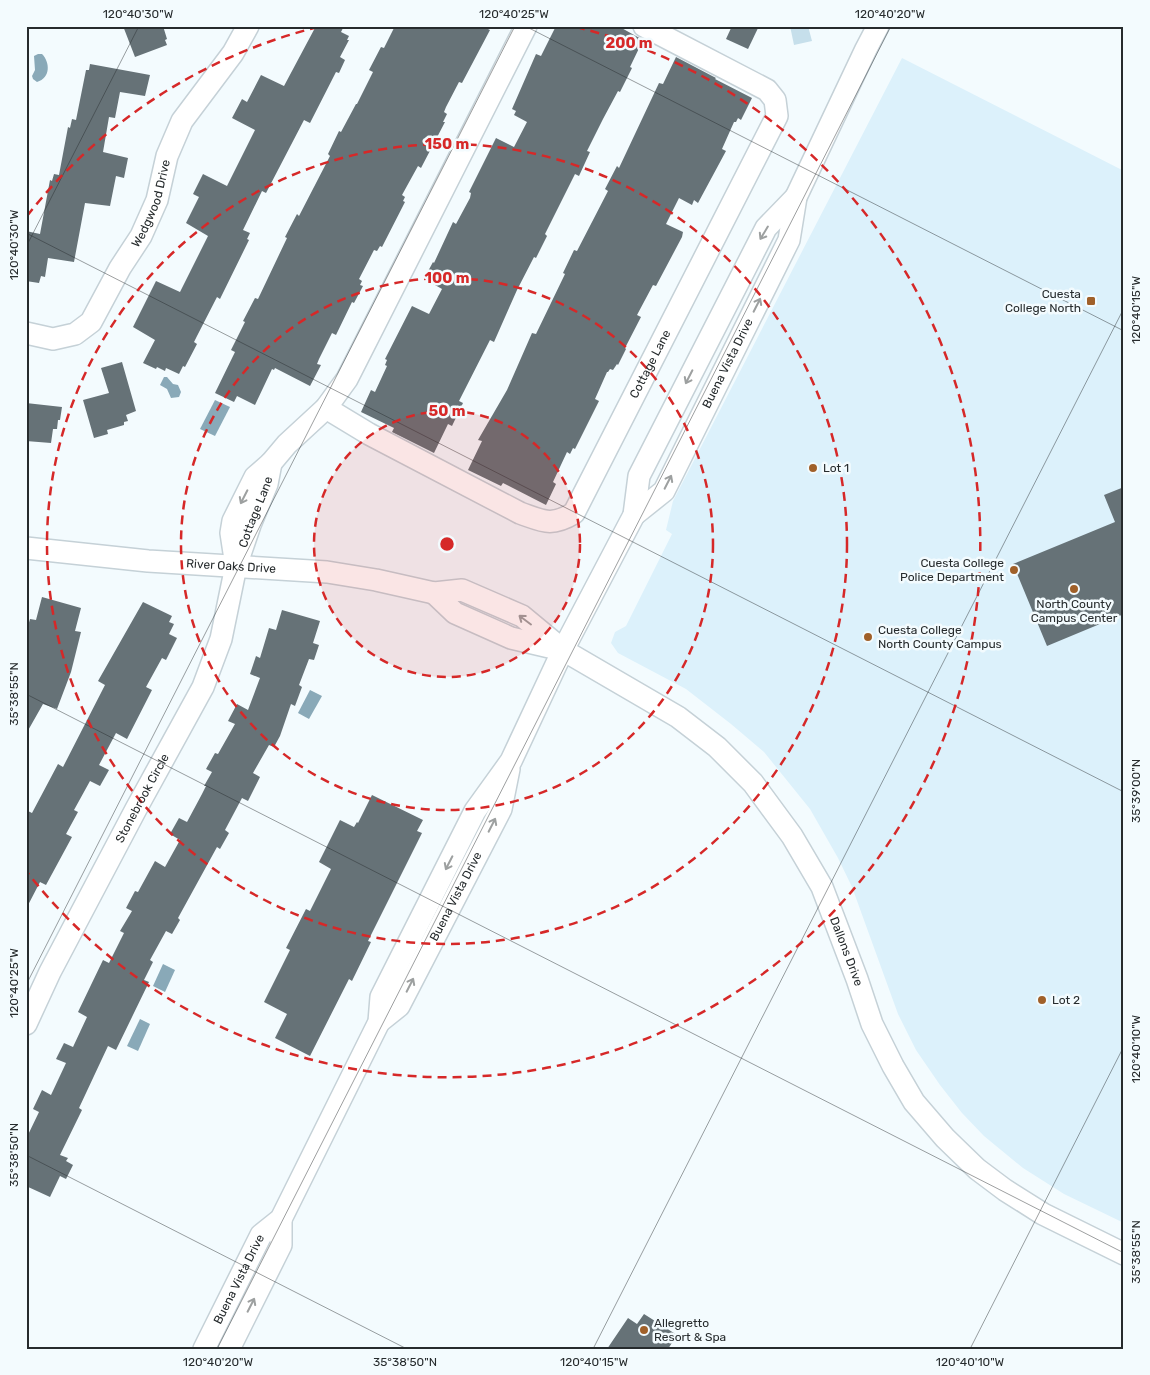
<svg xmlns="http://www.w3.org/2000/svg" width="1150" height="1375" viewBox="0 0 1150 1375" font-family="Rubik,sans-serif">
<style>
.built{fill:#dcf1fb}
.green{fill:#c6dfeb}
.water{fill:#89a9b8}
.building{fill:#667277}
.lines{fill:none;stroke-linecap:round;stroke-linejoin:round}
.minor-casing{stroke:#c5d1d7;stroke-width:24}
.minor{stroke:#fff;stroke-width:21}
.oneway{stroke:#9da0a0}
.ticks{fill:none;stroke:#262b2d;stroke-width:1;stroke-opacity:0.45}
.ring{fill:none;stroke:#d62828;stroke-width:2.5;stroke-dasharray:9 6}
.poi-dot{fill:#a06029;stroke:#f3fbfe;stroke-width:2}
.labels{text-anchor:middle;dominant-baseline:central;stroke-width:5;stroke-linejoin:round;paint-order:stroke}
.street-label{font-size:12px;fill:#262b2d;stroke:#f3fbfe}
.poi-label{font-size:12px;fill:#262b2d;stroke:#f3fbfe;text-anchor:start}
.centre{fill:#d62828;stroke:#f3fbfe;stroke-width:2.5}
.ring-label{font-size:15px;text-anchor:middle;font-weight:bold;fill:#d62828;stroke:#f3fbfe;stroke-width:5;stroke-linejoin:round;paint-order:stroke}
.neatline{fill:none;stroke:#262b2d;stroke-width:2}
.ticks-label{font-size:12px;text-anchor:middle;fill:#262b2d}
</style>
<rect width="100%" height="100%" fill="#f3fbfe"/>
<!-- built -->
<path class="built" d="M902,58L1124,171V1223L1064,1194L1023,1168L984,1136L962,1113L940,1085L916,1050L898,1014L852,887L838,858L810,809L764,752L731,724L686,689L618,653L611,643L615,632L626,626L672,534L666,530L673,501Z"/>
<!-- green -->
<path class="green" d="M790,26H808L812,41L794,45Z"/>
<!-- water -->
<g class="water">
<path d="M38,54H42C50,62 51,78 37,82L33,79L32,76L35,70L34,56Z"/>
<path d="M164,377H167L173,384L178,385L181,392L179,397L171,398L167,389L160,385Z"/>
<path d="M215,400L230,407L215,436L200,429Z"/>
<path d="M310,690L322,696L309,719L298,713Z"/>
<path d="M163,964L175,970L165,992L153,986Z"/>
<path d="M140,1019L150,1024L138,1051L127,1046Z"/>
</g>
<!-- building -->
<g class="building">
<path d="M123,26H163L167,39L165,40L167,45L135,57Z"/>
<path d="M316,26H344L341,32L349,36L347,40H349L340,57L345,60L339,73L336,72L310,123L304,120L266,193L262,191L243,230L250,233L247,239L249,240L220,299L217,297L197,336L194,342L197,344L185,367L183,366L179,374L166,368L165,371L157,367L156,369L143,363L155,340L133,327L156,281L180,292L208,236L186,223L199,197L193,194L203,174L227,186L255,130L232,118L242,99L247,102L261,75L284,86Z"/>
<path d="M395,26H482L490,30L462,83L459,82L446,107L444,112L447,114L443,122H445L421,168L418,166L402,195L405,197L403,201L405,202L382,247L380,246L377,251L374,250L359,279L362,281L360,285L363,286L354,303L352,302L336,335L332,333L319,359L317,364L321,365L310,386L275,368L274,370L272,369L255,405L237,396L234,402L215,393L235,352L231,350L245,322L243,321L255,298L258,299L287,238L285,237L297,214L299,216L330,156L328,154L339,131L341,132L356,104H357L373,72L369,70L381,47L384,48Z"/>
<path d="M556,26H618L643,40L630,67L632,68L620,92L618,91L603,119L587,151L590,152L579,176L575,174L545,234L547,236L536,258L534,257L517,290L494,342L490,340L459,401L463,403L452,426L448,424L434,453L392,432L394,428L361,412L371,390L375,392L387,366L385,365L387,360L385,359L412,306L429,314L442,289L428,281L430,277L426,275L433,262L434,263L453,222L456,224L470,198L471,193L469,192L496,138L514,147L527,122L514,115L516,111L512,109L536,54L541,56Z"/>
<path d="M732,26H759L748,49L726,39Z"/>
<path d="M676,57L716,78L715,79L752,98L741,120L738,118L736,122H734L722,149L726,151L698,203L694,200L692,205L679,198L666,224L683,232L682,237L656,286L653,285L637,315L641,317L625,348L626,349L618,365L617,364L613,370L610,369L608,372H607L595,399L599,401L575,449L573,448L570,454L567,452L553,482L556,484L546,505L503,483L501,486L468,470L482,441L478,440L507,390L532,333L536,334L565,274L563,273L574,250L577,251L608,191L605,189L617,166L619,168L659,83L663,84Z"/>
<path d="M90,64L150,75L145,96L120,92L115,118L109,117L103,152L128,158L124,178L116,176L110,206L85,203L74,262L48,258L45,277L41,276L39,283L26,281V231L40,234L50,180L52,181L54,174L59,175L68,127L70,128L72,119L76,120L86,70H89Z"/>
<path d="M122,362L136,411L126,415L128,421L124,422V425L107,430L108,434L94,438L83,400L109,393L101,368Z"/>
<path d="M26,403L62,407L60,420H58L57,429H53L51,443L26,441Z"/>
<path d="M1124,487V614L1047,646L1013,564L1115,522L1104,495Z"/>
<path d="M42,597L81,608L75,631L81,632L71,672L57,709L43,704L26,734V633L30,619L36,620Z"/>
<path d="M143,602L172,616L169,622L174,624L169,634L177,638L166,660L162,658L146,687L152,690L127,739L116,733L99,765L109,770L100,786L90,781L74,810L78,812L66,834L72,837L46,885L40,882L26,909V810L32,813L58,764L63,767L105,685L98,681Z"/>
<path d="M282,610L320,621L313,643L319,645L314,660L309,659L299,685L302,687L295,706L291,704L280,736L274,747L269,745L253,773L260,777L248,801L242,798L225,830L229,833L220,849L217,847L178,918L180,920L172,934L166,931L150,960L153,962L144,980L149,982L116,1050L108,1046L79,1108L82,1110L60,1155L68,1158L66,1161L73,1165L66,1179L60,1176L50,1197L26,1186V1139L39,1112L33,1109L42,1090L51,1095L66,1063L56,1059L64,1043L73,1047L87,1017L78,1012L103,960L109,963L124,933L120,931L132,911L126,908L135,891L138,892L155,861L165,867L180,840L170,834L179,818L187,822L202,794L206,786H204L212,772L206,769L215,753L218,754L235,724L228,721L237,704L248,710L260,678L250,674L256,656L260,658L269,628L276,630Z"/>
<path d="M372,795L423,820L417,831L422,833L368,941L371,942L352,981L349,979L310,1056L275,1038L287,1014L264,1002L290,950L286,948L306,909L310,911L331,869L319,862L340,820L354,827L357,822L358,823Z"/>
<path d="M644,1314L677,1335L668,1349H607L628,1318L637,1324Z"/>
</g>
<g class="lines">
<!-- minor casing -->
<g class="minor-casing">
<g id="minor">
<path id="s1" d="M26,333L53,339L75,334L91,322L120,268L141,236L157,200L167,156L182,121L233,53L248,26"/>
<path id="s2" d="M326,408L369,434L520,513C543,521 551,527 574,513L777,116L775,100L767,90L644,26"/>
<path d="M271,463L287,444L326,408L347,379L526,26"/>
<path id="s3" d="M634,515L664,491L789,240L796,197L866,49L878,26"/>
<path id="s4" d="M26,548L148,561L327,572L376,580L434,593L462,590L522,616L563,650L678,717L717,747L753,783L792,836L822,887L857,979L872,1024L893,1066L914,1102L945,1138L977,1169L1005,1190L1043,1214L1124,1254"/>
<path d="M434,593L455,613L511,638L558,649"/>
<path id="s5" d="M379,1022L399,1006L501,809L509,769"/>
<path id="s6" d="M26,1024L50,972L136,809L203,687L221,639L236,566L250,525L267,484L271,463L255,477L233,521L231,533L236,566"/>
<path id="s7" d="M204,1349L261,1235L281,1219L379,1022L381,997L475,811L511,761L563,650L634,515L639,476L766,228L796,197"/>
<path d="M229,1349L281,1245V1219"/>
</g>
</g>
<!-- minor -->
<use href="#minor" class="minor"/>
</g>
<!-- one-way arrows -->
<defs><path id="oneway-shaft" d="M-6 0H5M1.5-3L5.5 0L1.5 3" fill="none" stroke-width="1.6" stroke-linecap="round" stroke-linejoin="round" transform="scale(1.25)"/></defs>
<g class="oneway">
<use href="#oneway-shaft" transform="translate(764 233) rotate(121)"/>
<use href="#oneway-shaft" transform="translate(757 305) rotate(-63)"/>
<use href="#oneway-shaft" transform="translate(689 377) rotate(117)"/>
<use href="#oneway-shaft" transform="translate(668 482) rotate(-63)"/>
<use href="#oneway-shaft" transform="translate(244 497) rotate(117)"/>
<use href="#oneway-shaft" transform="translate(525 620) rotate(-143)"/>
<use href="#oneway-shaft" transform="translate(492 825) rotate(-63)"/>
<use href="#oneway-shaft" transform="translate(449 863) rotate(117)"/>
<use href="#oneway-shaft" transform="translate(410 985) rotate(-63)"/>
<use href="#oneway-shaft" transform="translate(251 1305) rotate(-63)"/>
</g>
<!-- ticks -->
<path class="ticks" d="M525,26L1124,331M26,233L1124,792M26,247L139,26M26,694L1124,1253M26,985L515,26M26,1155L407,1349M217,1349L891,26M593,1349L1124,308M970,1349L1124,1046"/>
<!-- distance rings -->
<circle cx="447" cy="544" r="133" fill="#d62828" fill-opacity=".12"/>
<g class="ring">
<circle cx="447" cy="544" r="133"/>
<circle cx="447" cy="544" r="266"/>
<circle cx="447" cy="544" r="400"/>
<path d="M27 216A533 533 0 0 1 318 27M576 27A533 533 0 1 1 27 872"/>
</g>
<!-- markers -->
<g class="poi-dot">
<rect x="1086" y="296" width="10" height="10" rx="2.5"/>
<circle cx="813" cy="468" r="5"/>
<circle cx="1014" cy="570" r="5"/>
<circle cx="1074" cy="589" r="5"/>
<circle cx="868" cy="637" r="5"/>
<circle cx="1042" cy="1000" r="5"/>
<circle cx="644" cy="1330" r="5"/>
</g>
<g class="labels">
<!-- street labels -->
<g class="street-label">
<text stroke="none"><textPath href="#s1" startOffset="204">Wedgwood Drive</textPath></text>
<text stroke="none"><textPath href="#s3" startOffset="181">Buena Vista Drive</textPath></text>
<text stroke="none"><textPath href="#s2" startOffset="445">Cottage Lane</textPath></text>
<text stroke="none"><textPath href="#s6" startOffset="564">Cottage Lane</textPath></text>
<text stroke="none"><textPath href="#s4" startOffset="206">River Oaks Drive</textPath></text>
<text stroke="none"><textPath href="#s6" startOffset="254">Stonebrook Circle</textPath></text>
<text stroke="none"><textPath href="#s5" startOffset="149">Buena Vista Drive</textPath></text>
<text stroke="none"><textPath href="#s4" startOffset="985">Dallons Drive</textPath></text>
<text stroke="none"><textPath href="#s7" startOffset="78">Buena Vista Drive</textPath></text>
</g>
<!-- poi labels -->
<g class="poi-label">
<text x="1081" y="294" text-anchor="end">Cuesta<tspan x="1081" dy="14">College North</tspan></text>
<text x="823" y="468">Lot 1</text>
<text x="1004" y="563" text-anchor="end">Cuesta College<tspan x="1004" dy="14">Police Department</tspan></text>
<text x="1074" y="604" text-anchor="middle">North County<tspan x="1074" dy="14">Campus Center</tspan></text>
<text x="878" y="630">Cuesta College<tspan x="878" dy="14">North County Campus</tspan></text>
<text x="1052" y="1000">Lot 2</text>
<text x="654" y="1323">Allegretto<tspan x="654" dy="14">Resort &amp; Spa</tspan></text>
</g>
</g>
<circle cx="447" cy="544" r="8" class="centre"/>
<g class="ring-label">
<text x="629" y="48">200 m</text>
<text x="447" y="149">150 m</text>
<text x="447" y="283">100 m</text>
<text x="447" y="416">50 m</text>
</g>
<!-- border -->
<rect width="1150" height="1375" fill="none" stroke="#f3fbfe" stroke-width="55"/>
<rect x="28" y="28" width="1094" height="1320" class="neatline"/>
<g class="ticks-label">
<text x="138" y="18">120°40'30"W</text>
<text x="514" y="18">120°40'25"W</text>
<text x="890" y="18">120°40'20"W</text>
<text transform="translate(14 245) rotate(-90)" y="4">120°40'30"W</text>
<text transform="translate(1136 310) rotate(-90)" y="4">120°40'15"W</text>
<text transform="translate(14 694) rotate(-90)" y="4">35°38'55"N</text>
<text transform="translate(1136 791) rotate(-90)" y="4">35°39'00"N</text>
<text transform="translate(14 983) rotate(-90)" y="4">120°40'25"W</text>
<text transform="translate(1136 1049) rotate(-90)" y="4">120°40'10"W</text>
<text transform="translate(14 1155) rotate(-90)" y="4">35°38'50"N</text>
<text transform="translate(1136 1252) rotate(-90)" y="4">35°38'55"N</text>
<text x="218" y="1366">120°40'20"W</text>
<text x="405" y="1366">35°38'50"N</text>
<text x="594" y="1366">120°40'15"W</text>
<text x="970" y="1366">120°40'10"W</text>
</g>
</svg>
